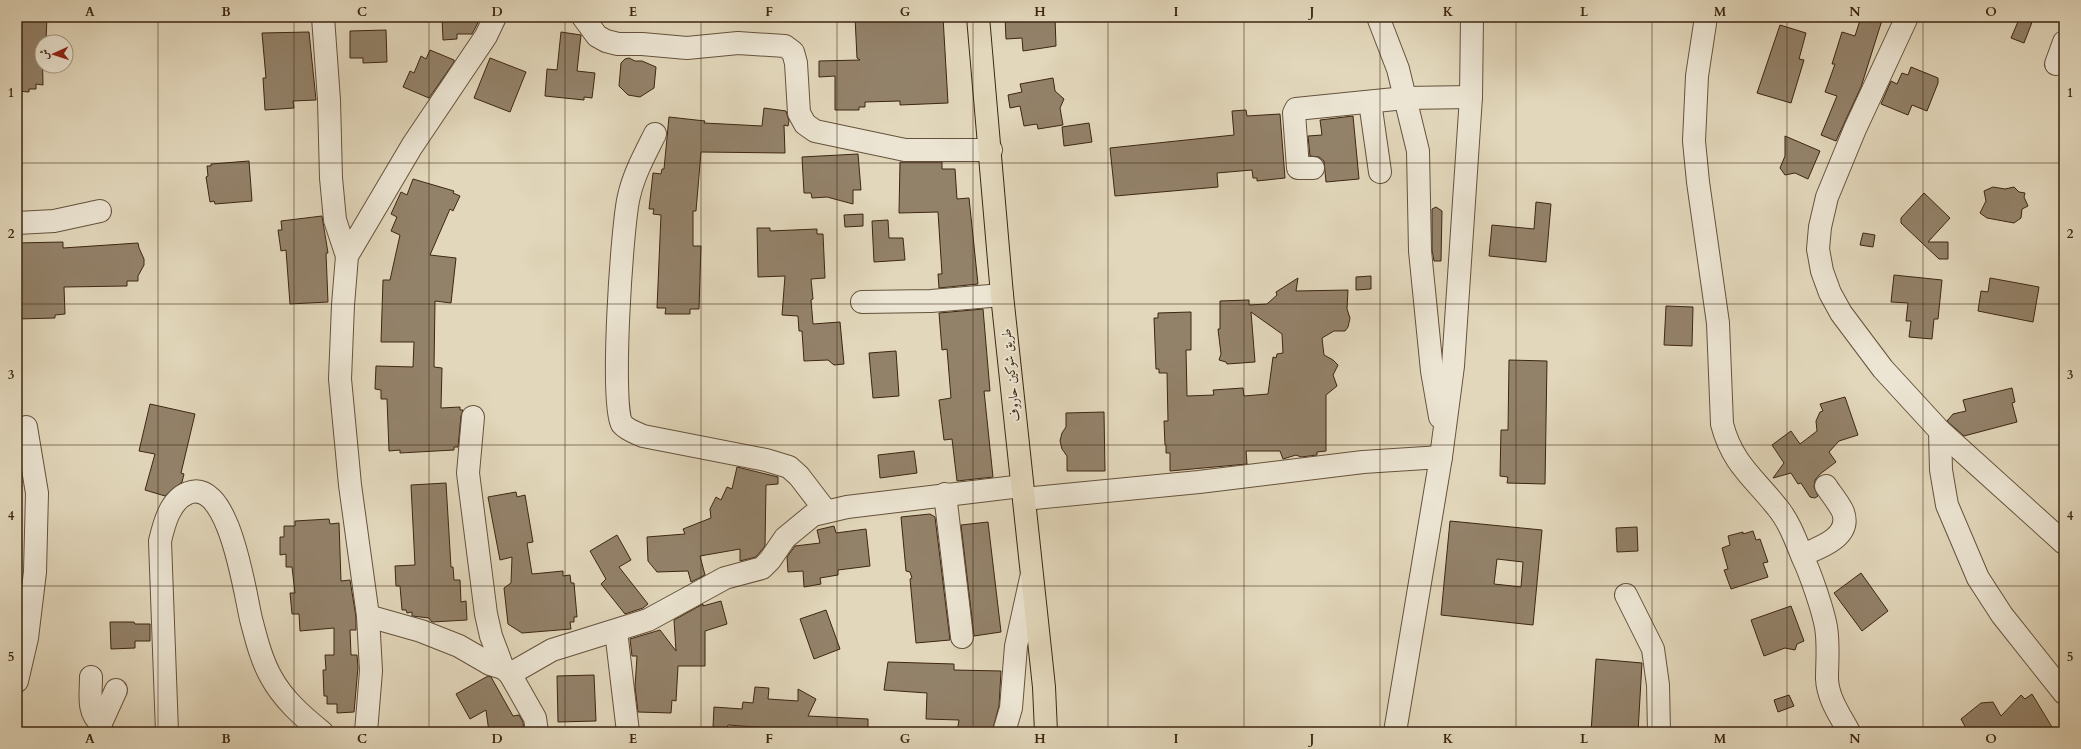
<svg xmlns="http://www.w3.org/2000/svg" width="2081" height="749" viewBox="0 0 2081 749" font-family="Cardo,Amiri,serif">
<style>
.building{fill:#93826a;stroke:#3d2612;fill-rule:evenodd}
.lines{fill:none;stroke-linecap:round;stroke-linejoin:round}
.minor-casing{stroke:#66523c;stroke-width:24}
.major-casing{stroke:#3d2612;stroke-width:24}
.minor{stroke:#ece5d3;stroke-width:22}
.major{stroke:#e2d7bb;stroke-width:22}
.grid{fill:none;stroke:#3d2612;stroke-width:1;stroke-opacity:0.55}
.labels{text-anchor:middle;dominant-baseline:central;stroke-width:4;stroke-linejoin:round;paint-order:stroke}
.street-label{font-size:13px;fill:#3d2612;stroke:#ece5d3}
.neatline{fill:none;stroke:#3d2612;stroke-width:1.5}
.grid-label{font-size:13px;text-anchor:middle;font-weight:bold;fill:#3d2612}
</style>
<rect width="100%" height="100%" fill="#e2d7bb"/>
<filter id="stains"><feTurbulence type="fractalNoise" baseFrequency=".005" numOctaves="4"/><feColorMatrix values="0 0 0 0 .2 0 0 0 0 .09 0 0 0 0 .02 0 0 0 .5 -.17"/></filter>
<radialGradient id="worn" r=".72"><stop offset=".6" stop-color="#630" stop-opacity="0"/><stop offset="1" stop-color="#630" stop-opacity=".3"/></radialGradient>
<!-- building -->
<g class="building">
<path d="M17,17H47L46,40H42L43,85L36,84V89H29V92L17,91Z"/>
<path d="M442,17H481L472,34H457V39L443,40Z"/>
<path d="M855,17H943L948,103L900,105V101L865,102V107H859V110H835V76L819,77V61L860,60L857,58Z"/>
<path d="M1005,17H1055L1056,46L1023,51L1022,38L1006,39Z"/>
<path d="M1861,17H1883L1861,87L1836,141L1821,135L1837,96L1825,92L1835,64H1832L1842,32L1855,36Z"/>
<path d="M2020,17H2034L2024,43L2011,38Z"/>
<path d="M1780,25L1806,33L1799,59L1804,60L1791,103L1757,93Z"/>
<path d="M386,30L387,62L363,63V58H350V31Z"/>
<path d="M309,32L316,100L293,101L294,108L265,110L263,78H266L262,33Z"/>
<path d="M561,32L581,35L577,71L595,73L592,98L584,97V100L545,96L547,69L557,70Z"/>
<path d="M430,50L454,60V62L429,98L403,87L410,71L414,73L421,56L426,59Z"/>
<path d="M490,58L526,72L510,112L474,98Z"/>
<path d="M629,58L635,61H642L656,67L654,88L640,97L628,95L619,86L621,63L625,59Z"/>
<path d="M1911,67L1938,78V83L1927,111L1912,105L1908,115L1881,104L1891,81L1897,84L1902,73L1908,75Z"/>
<path d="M1053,78L1055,91L1064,99L1060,108L1063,125L1038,129L1037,124L1024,126L1020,106L1010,108L1008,95L1022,92L1020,84Z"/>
<path d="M764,108L786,111L789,121L788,126L784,125L785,153L701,152L696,211H693V246H701L699,309H690V314H665L666,308H657L661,215L653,214L654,209H649L653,173L661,174L662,169H664L669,117L705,121L704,123L762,126Z"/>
<path d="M1246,110L1247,116L1280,114L1285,178L1257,181V178H1253L1252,170L1217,173L1218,187L1115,196L1110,148L1234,135L1232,111Z"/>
<path d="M1353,116L1359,179L1326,182L1324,161L1319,157L1310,156L1308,136L1322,135L1320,120Z"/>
<path d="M1089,123L1092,142L1064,146L1062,127Z"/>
<path d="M1785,136L1820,151L1808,179L1795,173L1785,175L1780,168L1785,156Z"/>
<path d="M858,154L861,190H853V204L827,197L812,198L811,193H804L802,157Z"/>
<path d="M249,161L252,201L215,204L214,201L210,202L206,177L208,176L207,166H211V164Z"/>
<path d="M900,162H942V169H955L957,199L969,198L978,284L939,288L938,274H942L938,212L899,213Z"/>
<path d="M413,179L454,191L453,193L460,196L453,211L450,209L430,255L456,258L451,303L435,301L434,367L442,368L441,408L460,407V410H463L461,416L458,447H454V450L400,453V450L389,451L387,399H381V390L375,389L376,366L413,367L414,342H381L383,280H390L400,235L391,231L397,217L391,214L401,192L407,195Z"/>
<path d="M1993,187L2005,189L2014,187L2019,192L2025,193L2024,197L2028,206L2022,209L2021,218L2014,223L1987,218L1980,213L1986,201L1984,191Z"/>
<path d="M1924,193L1950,218L1928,242H1948V259H1939L1901,223V218Z"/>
<path d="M1536,202L1551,204L1546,262L1489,256L1492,225L1534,229Z"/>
<path d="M1436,207L1442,211L1441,261H1434L1432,250V209Z"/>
<path d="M863,214V226L845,227L844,215Z"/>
<path d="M322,216L328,253H326L328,302L290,304L286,250L281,251L278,230H282L281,221Z"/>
<path d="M888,220L889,238H903L905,260L874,262L872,221Z"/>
<path d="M757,228H770V231L817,229V234H823L825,278L811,279L813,299L811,300L813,324L840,322L844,364L834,365L828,360L804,361L802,331H799L798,316L782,315L785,276L758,277Z"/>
<path d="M1863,233L1875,235L1873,247L1860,245Z"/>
<path d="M63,242V248L138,243L139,248L144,259V265L138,276V281H127V286L64,287L65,314L55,315V318L17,319V243Z"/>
<path d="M1894,275L1942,280L1938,319H1934L1932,339L1909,337L1911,321H1906L1908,303L1891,302Z"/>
<path d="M1371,276V289L1356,290V277Z"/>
<path d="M1298,278L1296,291L1348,290L1347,309L1350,318L1348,327L1345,331H1334L1322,338L1324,355L1333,360L1338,365L1333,375L1337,386L1326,395V451L1317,452V455L1301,457L1296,455L1283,459L1280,451H1246L1247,464L1170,471V453H1166V445H1165L1164,421H1168L1167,373H1159V369H1156L1154,318H1158V313L1191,312V350H1186L1187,396L1214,395L1213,390L1243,388L1244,396L1268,394L1273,357L1276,358L1277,354L1283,353L1282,334L1251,312L1255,362L1227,364L1226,362L1219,360L1221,354L1218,329H1220V301L1249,300V305L1267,304L1277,295L1276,292Z"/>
<path d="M1990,278L2039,287L2033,322L1978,311L1981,291L1988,292Z"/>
<path d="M1666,306L1693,307L1692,346L1664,345Z"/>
<path d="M983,309L990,391H984L993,477L957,481L952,439L944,440L939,400L951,398L947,349L942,350L939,313Z"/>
<path d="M896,351L899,396L873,398L869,353Z"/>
<path d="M1509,360L1547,361L1545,484L1507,483L1508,477L1500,476L1501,430H1508Z"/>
<path d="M2012,388L2015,402L2012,403L2017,422L1964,436L1947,421L1953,414L1966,411L1963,400Z"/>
<path d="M1845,397L1858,435L1839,441L1829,452L1836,462L1820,474L1815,480L1814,487L1818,496L1815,498L1810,497L1801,483L1798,484L1791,473L1773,478L1784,463L1772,445L1791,431L1800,444L1817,431L1816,421L1820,412L1823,411L1820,404Z"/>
<path d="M150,404L195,414L181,473L184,474L182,482L165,496L145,490L155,454L139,451Z"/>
<path d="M1104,412L1105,471H1067V456L1062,449L1060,441L1062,433L1066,427V413Z"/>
<path d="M914,451L917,473L880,478L878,455Z"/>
<path d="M737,467L778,477V484L766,485L765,546L760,552L756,557L740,561V549L700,556L705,575L691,582L688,571L657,572L648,561L647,537L685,534L683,529L711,518L710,509L716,497L721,500L727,487L732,489Z"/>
<path d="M446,483L451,567H453L454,580H460L461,602L466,601L467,620L432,622L429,618L412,616V612L407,613L406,610H402L400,586H396L395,566L415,565L411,485Z"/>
<path d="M516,492L517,497L525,495L533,542L527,543L532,574L563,571V576L570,575L571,583H574L577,617H574V622H570L571,629L522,633L508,624L504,588L511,583L512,557L500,560L488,497Z"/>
<path d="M930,514L935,517L950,640L916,643L910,579L912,578L910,572L906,571L901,517Z"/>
<path d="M329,519L330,524L339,523L341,581L350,580L356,617V630H350L351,655H357L358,667L354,712L337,713V704H327V696H324L323,670H326L325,655H334V628L300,631L299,614H292L290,593H295L292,567H286V554L280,555V537H284V526H295V521Z"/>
<path d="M1450,521L1542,530L1533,625L1441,615ZM1497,559L1523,562L1521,587L1494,584Z"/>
<path d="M988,522L1001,632L974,636L961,525Z"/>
<path d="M834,526L836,533L866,529L870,566L838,570V575L820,578L821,584L804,587L803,571L788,572L787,557L795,546L820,543L817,530Z"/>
<path d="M1637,527L1638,551L1617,552L1616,528Z"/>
<path d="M1753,531L1756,540L1760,539L1768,562L1763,563L1768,577L1731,589L1724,570L1728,569L1722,548L1730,545L1728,536L1743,532V534Z"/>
<path d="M617,535L631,560L619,567L648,604L643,608L625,614L601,584L606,579L590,551Z"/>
<path d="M1861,573L1888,611L1862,631L1834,593Z"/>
<path d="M721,601L727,624L705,631V666H678L676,701L672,700L671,713L638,712L635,687L637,656H632L630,639L660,630L676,651L674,620L703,604V606Z"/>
<path d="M1791,606L1804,641L1797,644L1795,650L1785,648L1764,656L1751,620Z"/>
<path d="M826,610L840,649L814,659L800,619Z"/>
<path d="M110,622H134L135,624H150V641H135V648L111,649Z"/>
<path d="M1596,659L1642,663L1638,732H1591Z"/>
<path d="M888,662L954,664V670L1001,671L999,706L992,732H957L959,720L926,719L927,693L884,690Z"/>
<path d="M594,675L596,721L558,722L557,676Z"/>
<path d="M488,676L491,677L513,716L519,715L523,722L524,732H489L486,710L470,719L456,694Z"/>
<path d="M755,687L769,688L768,699L798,701V689L816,699L808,716L868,719V732H797V730L728,725L727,728L713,727L714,707L742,709L743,702L753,703Z"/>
<path d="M2032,694L2055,732H1968L1961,719L1981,703L1993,702L2001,716L2021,695L2025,699Z"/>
<path d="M1789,695L1794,706L1778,712L1774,700Z"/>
</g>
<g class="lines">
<!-- minor casing -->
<g class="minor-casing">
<g id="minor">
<path d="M323,17L329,100L331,178L335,220L347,256"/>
<path d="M583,17L597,36L606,41L618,44H642L687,48L738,43L785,46L793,52L796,63L799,113L805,124L815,131L905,150H991"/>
<path d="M1378,17L1398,69L1418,151L1420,251L1432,371L1440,417"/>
<path d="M1706,17L1697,76L1694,141L1698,182L1718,323L1722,424C1732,463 1753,477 1777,507C1789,521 1796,541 1803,558C1811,575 1823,610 1826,627C1829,646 1827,661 1827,679C1828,699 1840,715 1849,732"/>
<path d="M1907,17L1855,129L1827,197L1820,227L1818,249L1822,271L1830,293L1841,313L1883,369L1940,431L2064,543"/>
<path d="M2056,64L2064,42"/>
<path d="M1370,102L1380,172"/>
<path d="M655,134C645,154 634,174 629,196C622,223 610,406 622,424C627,430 636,433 643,436L766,460L789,467L799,476L825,510"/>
<path d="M1313,168H1298L1294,113L1296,109L1405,98L1471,97"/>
<path d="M17,223L54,221L100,211"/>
<path d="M862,302L931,301L1002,295"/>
<path d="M473,417L468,473L486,614L491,636L503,668"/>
<path d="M1940,431L1941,470L1947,505L1978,578L2002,615L2064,693"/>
<path d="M945,494L962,637"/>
<path d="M1024,499L1199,482L1363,462L1441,457"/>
<path d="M1802,555C1819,548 1852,537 1843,512C1839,503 1831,494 1826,486"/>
<path d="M1626,595L1653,649L1658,685L1659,732"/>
<path d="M368,616L421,631L459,646L490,664L503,668L510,674L535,718L537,732"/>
<path d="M616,631L628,732"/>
<path d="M510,674L552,650L648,620L725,578L762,568L770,560L785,538L813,515L847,507L1022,486"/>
<path d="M91,677C91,694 87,713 101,723"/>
<path d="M17,681L27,638L35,572L37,493L26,427"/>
<path d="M101,732V723L116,690"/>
<path d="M167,732L160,541C164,524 170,500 188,493C229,476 245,594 251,619C256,638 261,659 271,677C283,699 302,716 322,732"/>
<path d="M366,732L371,671L368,616L350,485L340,379L343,305L347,256L412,146L486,36L495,17"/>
<path d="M1004,732L1011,708L1016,646L1031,578"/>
<path d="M1395,732L1441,457L1453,366L1471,97L1472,17"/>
</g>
</g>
<!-- major casing -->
<g class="major-casing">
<path id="major" d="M978,17L1002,295L1044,687L1046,732"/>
</g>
<!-- minor -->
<use href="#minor" class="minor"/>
<!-- major -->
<use href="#major" class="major"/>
</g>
<!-- grid -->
<path class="grid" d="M158,17V732M294,17V732M429,17V732M565,17V732M701,17V732M837,17V732M973,17V732M1108,17V732M1244,17V732M1380,17V732M1516,17V732M1652,17V732M1787,17V732M1923,17V732M17,163H2064M17,304H2064M17,445H2064M17,586H2064"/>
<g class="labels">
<!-- street labels -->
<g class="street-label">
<text transform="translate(1011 375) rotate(-96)">طريق شوكين حاروف</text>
</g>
</g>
<!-- margin -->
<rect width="2081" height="749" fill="none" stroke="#e2d7bb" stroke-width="44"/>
<!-- north arrow -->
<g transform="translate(54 54) rotate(267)"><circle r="19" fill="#ece5d3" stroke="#a69986"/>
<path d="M0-3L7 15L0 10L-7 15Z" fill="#8f2418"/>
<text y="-6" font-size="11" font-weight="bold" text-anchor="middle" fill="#3d2612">ش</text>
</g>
<rect x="22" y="22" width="2037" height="705" class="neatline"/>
<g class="grid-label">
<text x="90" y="16">A</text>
<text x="226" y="16">B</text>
<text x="362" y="16">C</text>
<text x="497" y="16">D</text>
<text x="633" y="16">E</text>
<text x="769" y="16">F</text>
<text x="905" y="16">G</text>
<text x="1040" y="16">H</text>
<text x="1176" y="16">I</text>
<text x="1312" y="16">J</text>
<text x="1448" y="16">K</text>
<text x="1584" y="16">L</text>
<text x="1720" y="16">M</text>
<text x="1855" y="16">N</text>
<text x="1991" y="16">O</text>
<text x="11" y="97">1</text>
<text x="2070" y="97">1</text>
<text x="11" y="238">2</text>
<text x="2070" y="238">2</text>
<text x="11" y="379">3</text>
<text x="2070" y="379">3</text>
<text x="11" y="520">4</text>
<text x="2070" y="520">4</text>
<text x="11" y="661">5</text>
<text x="2070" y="661">5</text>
<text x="90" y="743">A</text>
<text x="226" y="743">B</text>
<text x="362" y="743">C</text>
<text x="497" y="743">D</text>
<text x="633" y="743">E</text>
<text x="769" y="743">F</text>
<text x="905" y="743">G</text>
<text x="1040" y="743">H</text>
<text x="1176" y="743">I</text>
<text x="1312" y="743">J</text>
<text x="1448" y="743">K</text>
<text x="1584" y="743">L</text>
<text x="1720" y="743">M</text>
<text x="1855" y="743">N</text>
<text x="1991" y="743">O</text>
</g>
<rect width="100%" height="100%" filter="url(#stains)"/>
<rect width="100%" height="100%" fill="url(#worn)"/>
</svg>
